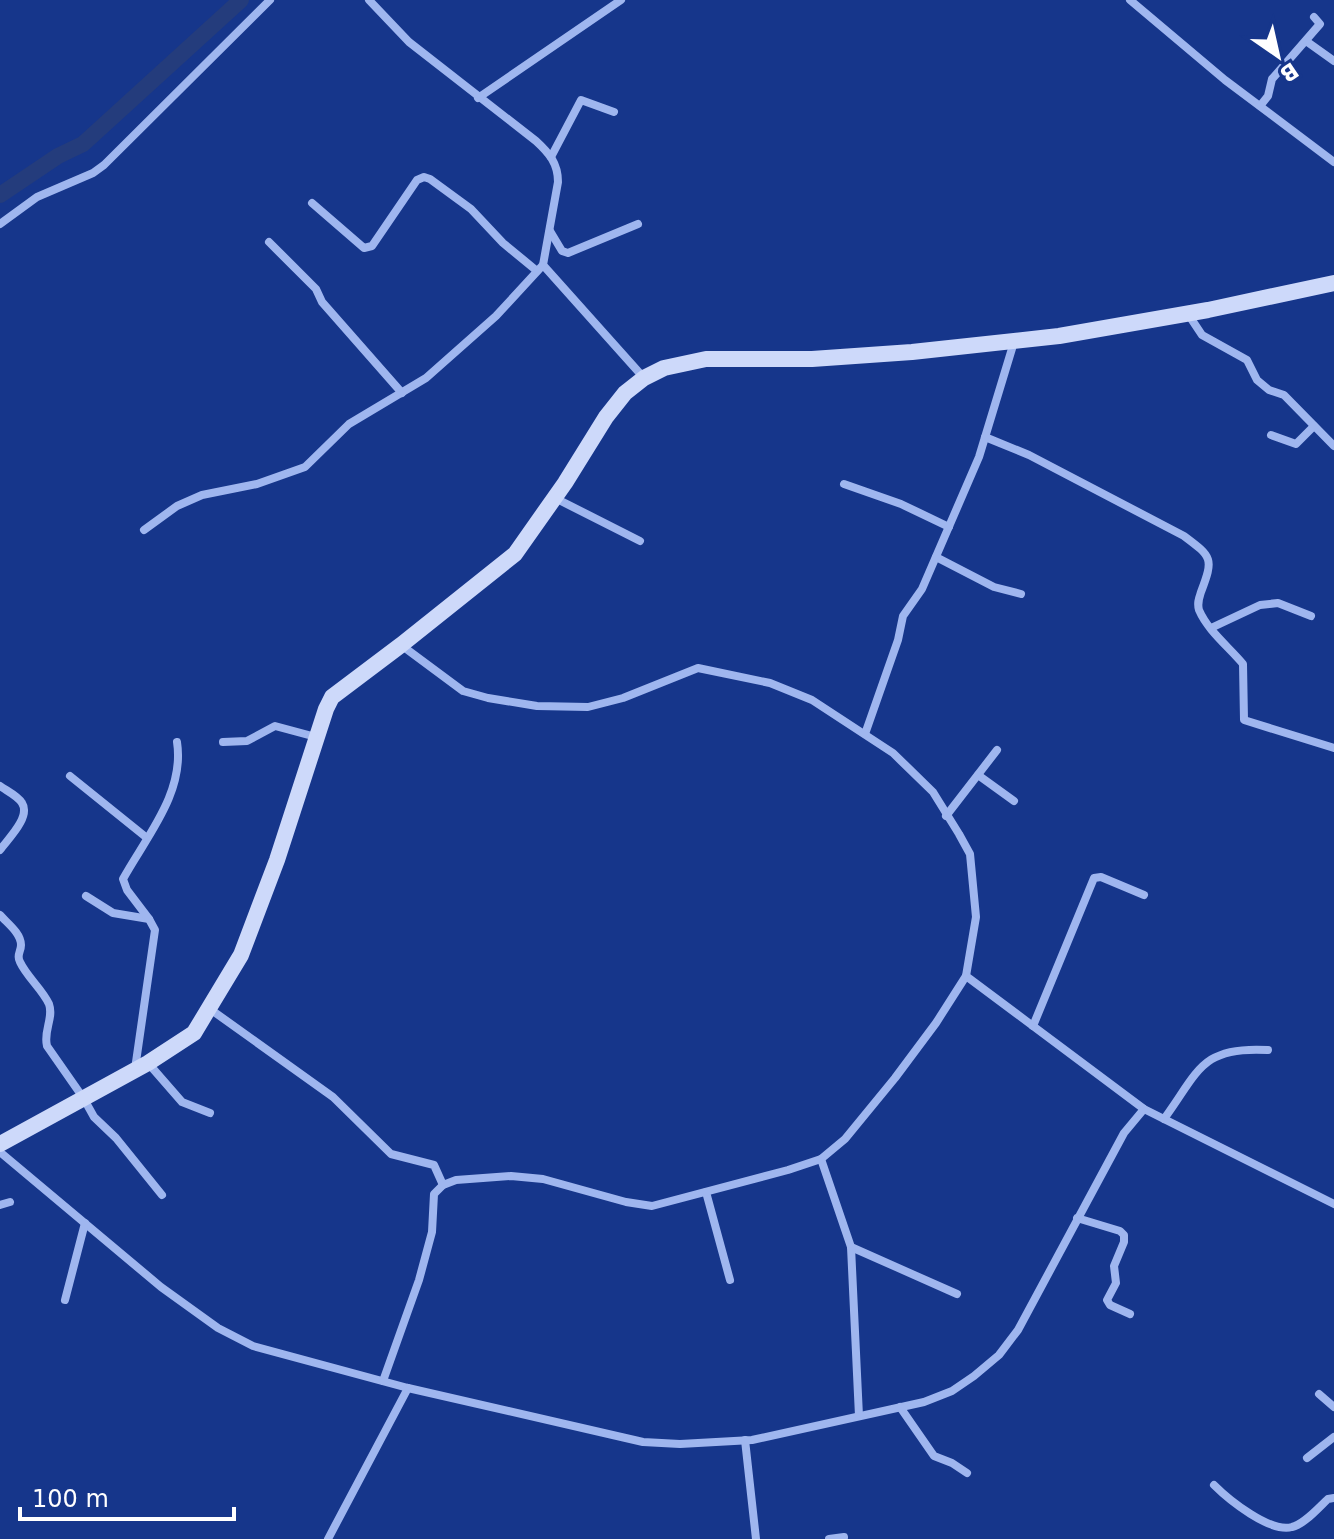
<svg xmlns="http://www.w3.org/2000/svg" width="1334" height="1539" viewBox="0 0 1334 1539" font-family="'DejaVu Sans',sans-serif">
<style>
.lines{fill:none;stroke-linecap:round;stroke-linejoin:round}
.canal{stroke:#243c7c;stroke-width:16}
.street{stroke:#9fb6ef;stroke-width:8}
.secondary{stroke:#cdd9fa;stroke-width:16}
</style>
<rect width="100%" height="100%" fill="#16368b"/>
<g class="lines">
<!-- canal -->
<path class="canal" d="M0,195L58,156L83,144L241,0"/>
<!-- street -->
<g class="street">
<path d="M369,0L409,42L536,141C549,153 558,163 558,182L543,265L644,378"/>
<path d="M1130,0L1225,80L1334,162"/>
<path d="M1306,41L1334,61"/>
<path d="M478,98L621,0"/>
<path d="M1260,106L1268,96L1272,79L1320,24L1314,17"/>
<path d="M551,157L581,100L614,112"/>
<path d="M312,203L364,248L372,246L417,180L424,177L430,179L471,209L503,243L537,271"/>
<path d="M0,224L37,197L93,173L104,165L270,0"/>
<path d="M550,231L562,251L568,253L638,224"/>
<path d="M269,242L316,289L322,302L402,393"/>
<path d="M1188,314L1202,335L1247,360L1257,380L1269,390L1284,395L1334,446"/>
<path d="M1271,435L1296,444L1314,426"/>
<path d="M985,437L1029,455L1184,536C1212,557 1214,558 1201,592C1199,598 1197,603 1199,610C1208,631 1229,647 1243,664L1244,720L1334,748"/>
<path d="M844,484L901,504L949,527"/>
<path d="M555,498L640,541"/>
<path d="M144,530L177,506L202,495L257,484L305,467L349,424L426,378L496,316L543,265"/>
<path d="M936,557L994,587L1021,594"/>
<path d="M1211,628L1260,605L1278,603L1311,616"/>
<path d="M401,645L463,691L488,698L537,706L588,707L623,698L698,668L770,683L812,700L893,753L933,792L959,834L970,854L976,917L966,976L1144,1109L1334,1204"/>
<path d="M865,734L898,640L903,616L922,589L979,457L1014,342"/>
<path d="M223,742L247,741L275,726L316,737"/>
<path d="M978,775L1014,801"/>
<path d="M70,776L147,838"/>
<path d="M0,786C7,791 18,796 22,803C31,817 8,839 0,850"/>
<path d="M946,816L997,750"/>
<path d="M86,896L113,913L149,919L155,930L135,1069"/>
<path d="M0,915C7,923 21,933 21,945C21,952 16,955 20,962C27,977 42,989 49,1004C54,1018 43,1031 47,1046L84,1099L94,1117L116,1138L162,1195"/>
<path d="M149,919L127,890L123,879C146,837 185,793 177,742"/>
<path d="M210,1009L333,1097L391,1154L434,1165L443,1185"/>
<path d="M1033,1026L1094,878L1101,877L1144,895"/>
<path d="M148,1063L182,1102L210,1113"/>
<path d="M1164,1119C1199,1071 1201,1046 1268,1050"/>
<path d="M0,1152L161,1287L218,1328L253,1346L408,1388L643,1442L680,1444L752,1440L924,1402L952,1391L974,1376L999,1355L1018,1330L1124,1133L1144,1109"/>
<path d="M821,1159L851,1247L957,1294"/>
<path d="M706,1192L730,1280"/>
<path d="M0,1205L10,1202"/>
<path d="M1077,1218L1120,1231L1124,1235V1242L1114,1266L1116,1283L1107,1300L1110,1305L1130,1314"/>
<path d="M851,1247L859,1416"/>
<path d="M65,1300L85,1223"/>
<path d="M383,1381L419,1280L432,1232L434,1194L443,1185L456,1180L511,1176L543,1179L626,1202L652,1206L788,1170L821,1159L845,1139L895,1078L936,1023L966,976"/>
<path d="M1319,1394L1334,1407"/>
<path d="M900,1407L934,1456L952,1463L967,1473"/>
<path d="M745,1440L756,1539"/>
<path d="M1307,1458L1334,1437"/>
<path d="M1214,1485C1229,1500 1270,1533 1292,1527C1305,1524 1319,1507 1328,1499L1334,1498"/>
<path d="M328,1539L408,1388"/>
<path d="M829,1539L844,1537"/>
</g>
<!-- secondary -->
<path class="secondary" d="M0,1144L148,1063L194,1033L241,955L277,860L326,709L332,697L401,645L515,554L565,483L606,417L625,393L644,378L664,368L706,359H812L912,352L1059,336L1208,310L1334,283"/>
</g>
<!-- north arrow -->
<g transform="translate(1278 56) rotate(146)" stroke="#16368b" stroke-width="6" paint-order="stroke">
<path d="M0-6L14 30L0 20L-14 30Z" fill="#ffffff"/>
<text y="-12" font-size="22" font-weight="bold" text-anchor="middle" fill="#ffffff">B</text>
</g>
<!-- scale -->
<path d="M20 1507v12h214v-12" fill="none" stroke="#ffffff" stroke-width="4"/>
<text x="32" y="1507" font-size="24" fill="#ffffff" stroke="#16368b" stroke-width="6" paint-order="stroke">100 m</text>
</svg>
